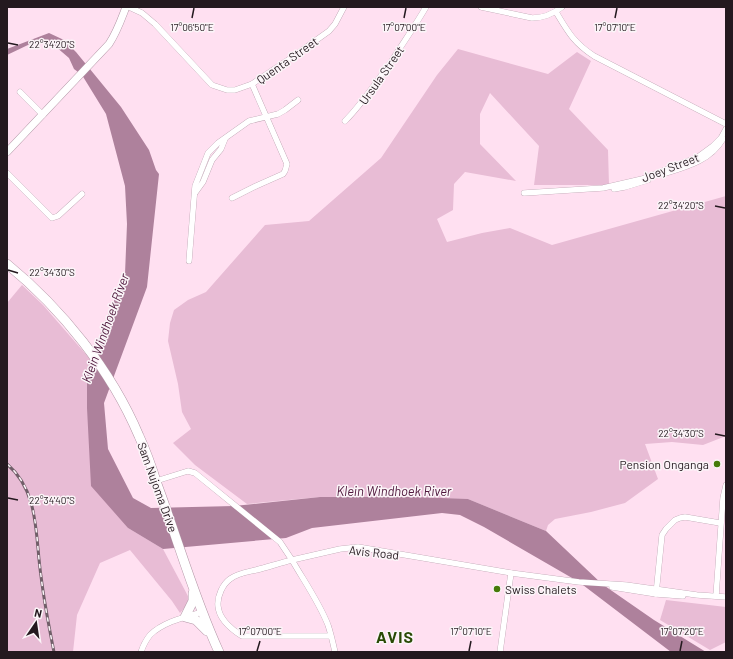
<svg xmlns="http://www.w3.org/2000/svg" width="733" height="659" viewBox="0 0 733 659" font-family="Barlow,sans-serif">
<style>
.green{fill:#e8bcd5}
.water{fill:#ae819c}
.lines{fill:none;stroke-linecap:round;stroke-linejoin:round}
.minor-casing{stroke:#b194a4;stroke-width:6}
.tertiary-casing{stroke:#b194a4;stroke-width:8}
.trunk-casing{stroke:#b194a4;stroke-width:10}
.minor{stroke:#fff;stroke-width:5.5}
.tertiary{stroke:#fff;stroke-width:7}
.trunk{stroke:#fff;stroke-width:9}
.rail-casing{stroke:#715f69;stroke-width:3}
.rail{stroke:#fbf5f8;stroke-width:1.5;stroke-dasharray:4.5;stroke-linecap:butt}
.ticks{fill:none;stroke:#24191f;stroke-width:1.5}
.poi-dot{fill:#467a09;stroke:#fbf5f8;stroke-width:1.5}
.labels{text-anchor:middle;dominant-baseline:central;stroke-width:3;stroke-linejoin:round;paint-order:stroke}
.street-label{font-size:12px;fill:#24191f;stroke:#fbf5f8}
.poi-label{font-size:12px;fill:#24191f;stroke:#fbf5f8;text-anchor:end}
.water-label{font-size:13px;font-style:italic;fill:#4f183d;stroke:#fbf5f8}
.district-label{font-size:16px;font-weight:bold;letter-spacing:1px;fill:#294a05;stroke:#fbf5f8}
.ticks-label{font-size:10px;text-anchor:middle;fill:#24191f;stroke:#fbf5f8;stroke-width:3;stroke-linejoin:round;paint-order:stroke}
</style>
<rect width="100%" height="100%" fill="#ffe0f1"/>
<!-- green -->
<g class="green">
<path d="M458,49L548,74L577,52L591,61L569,109L608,150L609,185H534L539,146L490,93L480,114V144L516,181L465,172L454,184L453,210L437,219L447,242L482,233L510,228L552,245L726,196V436L703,445L672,442L645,444L658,479L625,503L591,512L555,519L548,525L546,531L468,499L320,497L247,504L195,465L173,443L191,429L182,412L178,384L168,341L170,323L174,310L188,300L206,292L265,225L309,221L381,158L437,75Z"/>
<path d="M22,285L43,305L90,359L87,378L128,528L163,549L189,598L185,607L180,613L172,601L130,550L100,563L77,615L73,652H7V303Z"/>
<path d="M666,600L726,607V642L710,650L660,620Z"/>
</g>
<!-- water -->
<path class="water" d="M49,33L64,40L76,52L121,107L149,150L156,170L159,174L147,287L104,403L108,449L133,498L151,508L234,506L320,497H414L468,499L546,531L602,584L654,620L706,652H671L579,582L484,527L460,515L442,513L312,528L286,538L163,549L128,528L91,486L87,408V378L90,359L125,274L127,224L125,186L106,114L82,75L74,69L69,58L55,46L42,42L30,44L7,55V49Z"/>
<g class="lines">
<!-- minor casing -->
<g class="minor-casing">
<g id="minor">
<path d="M129,7L142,13L155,24L212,85L227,90H235L252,84L294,56L329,31L335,24L344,7"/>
<path d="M481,7L532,18C543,18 553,14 562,7"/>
<path d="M556,12C568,32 574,43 594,56L726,124"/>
<path d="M20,92L43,115"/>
<path d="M345,121C363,103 376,82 391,62C403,43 415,26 426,7"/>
<path d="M7,173L52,218L58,216L82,194"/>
<path d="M663,174C686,167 710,161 723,139"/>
<path d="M614,189L625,187L648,180"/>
<path d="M195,193L203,182L212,160L221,149L225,139"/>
<path d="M524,193L603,188L642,179L698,157L713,146L721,138L726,129"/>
<path d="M232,198L256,186L283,174L285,171L287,164L252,84"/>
<path d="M189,261L195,186L208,153L218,143L249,121L278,114L285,110L298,100"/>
<path d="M156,481L188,471L195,473L280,542L292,560L340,549L358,547L511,573L579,582L626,585L697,595L726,597"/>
<path d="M612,587L656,594L683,596"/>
<path d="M656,594L662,535L666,529L675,520L680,518L685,517L720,523"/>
<path d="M716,596L723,498L726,485"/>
<path d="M331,636H242C231,629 219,619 218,606C217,596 223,584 230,579C238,573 248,572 256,570C268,567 280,563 292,560C304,581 319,602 328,625C331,634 333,643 335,652"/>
<path d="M141,652C143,646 146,640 150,635C163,622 185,617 202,612"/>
<path d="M500,652L511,573"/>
</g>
</g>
<!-- tertiary casing -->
<g class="tertiary-casing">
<path id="tertiary" d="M7,152L109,44C117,32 121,20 126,7"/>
</g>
<!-- trunk casing -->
<g class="trunk-casing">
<g id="trunk">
<path d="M7,264C62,309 111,370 139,436C146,451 152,468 157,484C178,540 194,598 219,652"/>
<path d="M193,593V601L185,617L196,620L207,631"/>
</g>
</g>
<!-- minor -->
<use href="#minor" class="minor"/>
<!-- tertiary -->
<use href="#tertiary" class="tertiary"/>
<!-- trunk -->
<use href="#trunk" class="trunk"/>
<!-- rail casing -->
<g class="rail-casing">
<path id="rail" d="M7,464C40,492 35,537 41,576C44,601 49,627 54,652"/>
</g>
<!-- rail -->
<use href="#rail" class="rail"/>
</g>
<!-- ticks -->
<path class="ticks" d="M192,18L194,8M404,18L406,8M615,18L617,8M8,43L18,45M715,206L725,208M8,270L18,273M715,434L725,436M8,498L18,500M257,651L260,641M469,651L471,641M680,651L682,641"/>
<!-- markers -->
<g class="poi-dot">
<circle cx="717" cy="464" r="4"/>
<circle cx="497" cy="589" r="4"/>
</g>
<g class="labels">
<!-- street labels -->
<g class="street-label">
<text transform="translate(287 60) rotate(-35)">Quenta Street</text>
<text transform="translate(381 75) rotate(-55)">Ursula Street</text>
<text transform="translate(670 167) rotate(-21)">Joey Street</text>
<text transform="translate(158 487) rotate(70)">Sam Nujoma Drive</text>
<text transform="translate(374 552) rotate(6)">Avis Road</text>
</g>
<!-- poi labels -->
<g class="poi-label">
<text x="709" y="464">Pension Onganga</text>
<text x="505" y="589" text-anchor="start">Swiss Chalets</text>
</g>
<!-- water labels -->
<g class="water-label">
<text transform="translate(105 328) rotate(-70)">Klein Windhoek River</text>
<text x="394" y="491">Klein Windhoek River</text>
</g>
<!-- district labels -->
<g class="district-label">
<text x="395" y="636">AVIS</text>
</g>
</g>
<g class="ticks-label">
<text x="192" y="31">17°06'50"E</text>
<text x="404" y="31">17°07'00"E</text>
<text x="615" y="31">17°07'10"E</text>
<text x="52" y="48">22°34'20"S</text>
<text x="681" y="209">22°34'20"S</text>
<text x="52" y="276">22°34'30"S</text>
<text x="681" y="437">22°34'30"S</text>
<text x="52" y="504">22°34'40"S</text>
<text x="260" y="635">17°07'00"E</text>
<text x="471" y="635">17°07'10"E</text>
<text x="682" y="635">17°07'20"E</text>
</g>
<!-- border -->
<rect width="733" height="659" fill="none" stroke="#24191f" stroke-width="16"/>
<!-- north arrow -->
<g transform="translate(36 623) rotate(13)" stroke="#fbf5f8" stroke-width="3" paint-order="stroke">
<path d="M0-3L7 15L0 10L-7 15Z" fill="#24191f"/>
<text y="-6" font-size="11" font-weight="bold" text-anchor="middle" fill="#24191f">N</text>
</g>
</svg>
